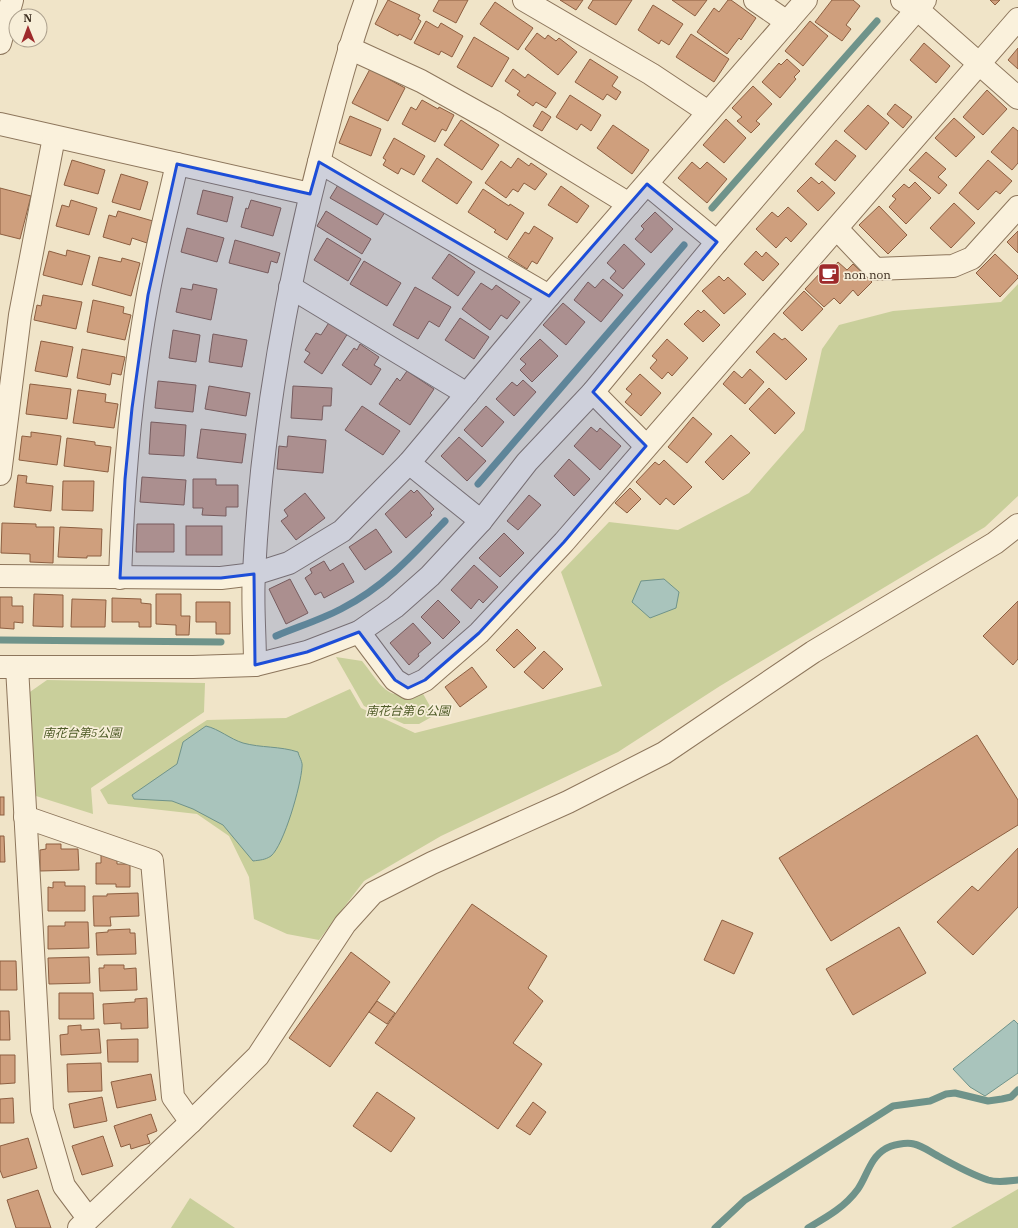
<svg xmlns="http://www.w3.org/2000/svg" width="1018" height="1228" viewBox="0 0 1018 1228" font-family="'IBM Plex Serif','Noto Sans JP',serif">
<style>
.green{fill:#c9cf9b}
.water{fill:#a9c4bc;stroke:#6f938a}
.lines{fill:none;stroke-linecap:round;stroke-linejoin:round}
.stream{stroke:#6f938a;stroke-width:7}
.building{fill:#cf9f7d;stroke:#8d5f41}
.minor-casing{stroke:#8d765c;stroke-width:24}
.minor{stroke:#faf1dc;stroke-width:22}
.marked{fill:#1d4ed8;fill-opacity:0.2;stroke:#1d4ed8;stroke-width:3;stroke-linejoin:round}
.labels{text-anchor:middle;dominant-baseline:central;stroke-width:3.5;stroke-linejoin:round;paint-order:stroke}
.poi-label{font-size:12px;fill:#3d2e20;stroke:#f7eed8;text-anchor:start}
.park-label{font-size:12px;font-style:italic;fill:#4d5a26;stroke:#f7eed8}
</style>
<rect width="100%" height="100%" fill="#f0e4c8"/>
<!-- green -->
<g class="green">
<path d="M1018,284V496L985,527L720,686L618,752L441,836L364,881L319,940L287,934L254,919L249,877L229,836L197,814L108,804L100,790L207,720L286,718L350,689L361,708L415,733L602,686L561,572L609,522L678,530L749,493L804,430L822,349L839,325L893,311L1001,302Z"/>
<path d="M336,657L362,661C383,687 386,702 422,692L435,715L419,724H404L364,706Z"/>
<path d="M47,680L205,683L204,712L91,788L93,814L36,796L27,694Z"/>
<path d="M1018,1189V1228H951Z"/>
<path d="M190,1198L235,1228H171Z"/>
</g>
<!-- water -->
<g class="water">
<path d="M664,579L679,592L676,608L650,618L632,602L641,581Z"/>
<path d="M206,726C219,729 230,739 243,743C261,748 280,746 298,752C299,757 303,762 302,767C301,785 284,845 271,856C265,860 260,860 253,861L223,825L193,809L172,801L134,799L132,795L177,764L183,742Z"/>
<path d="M1014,1020L1018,1024V1073L985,1096L970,1087L953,1069Z"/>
</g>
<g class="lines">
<!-- stream -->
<g class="stream">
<path d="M712,208L877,21"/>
<path d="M478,484L684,245"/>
<path d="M276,636C297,627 320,620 341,609C384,587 412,556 445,521"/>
<path d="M0,640L221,642"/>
<path d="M715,1228L745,1200L893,1106L930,1101L946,1094L955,1093L988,1101L1002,1099L1011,1097L1018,1090"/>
<path d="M808,1228C827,1217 845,1207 858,1189C867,1176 870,1158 885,1149C891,1145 906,1142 914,1144C923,1146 930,1152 938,1156C954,1165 970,1174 988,1180C998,1183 1008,1181 1018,1180"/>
</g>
</g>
<!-- building -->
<g class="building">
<path d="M388,0L420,15L418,19L421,21L411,40L399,34L398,36L375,24Z"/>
<path d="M439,0H468L456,23L433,11Z"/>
<path d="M560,0H583L576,10Z"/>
<path d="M593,0H632L616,25L588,8Z"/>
<path d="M672,0H707L695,16Z"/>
<path d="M728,0H731L756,18L741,40L739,38L727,54L697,32L714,8L719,12Z"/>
<path d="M832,0H853L860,6L846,25L851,29L842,41L815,22Z"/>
<path d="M990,0H1000L995,5Z"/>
<path d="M495,2L533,28L518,50L480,24Z"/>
<path d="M653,5L683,24L669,45L661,40L659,44L638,30Z"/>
<path d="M426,21L438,28L441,23L463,36L452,57L441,51L439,55L414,43Z"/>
<path d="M810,21L828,36L803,66L785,51Z"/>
<path d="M537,33L545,39L548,35L556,41L559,38L577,52L558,75L525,49Z"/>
<path d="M691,34L729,59L714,82L676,57Z"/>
<path d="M474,37L509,58L492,87L457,67Z"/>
<path d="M924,43L950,66L936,83L910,60Z"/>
<path d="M1018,48V69L1008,60Z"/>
<path d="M590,59L618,77L612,86L621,92L616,100L607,94L603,100L575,82Z"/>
<path d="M787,59L800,71L794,77L796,79L780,98L762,82L779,63L781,65Z"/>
<path d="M370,69L405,88L388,121L352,103Z"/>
<path d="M513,69L525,78L528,74L556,93L546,108L536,102L533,106L517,95L520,91L505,81Z"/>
<path d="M753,86L772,104L756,121L760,124L751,133L737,121L742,117L732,108Z"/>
<path d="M987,90L1007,109L983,135L963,117Z"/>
<path d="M570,95L601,115L591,131L581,124L577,130L556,117Z"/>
<path d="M422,100L438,109L439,107L454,115L446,131L442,129L435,142L402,124L411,107L416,110Z"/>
<path d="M895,104L912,117L903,128L887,114Z"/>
<path d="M868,105L889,123L866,150L844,131Z"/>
<path d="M542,111L551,117L542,131L533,126Z"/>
<path d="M350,116L381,129L371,156L339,143Z"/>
<path d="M954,118L975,137L956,157L935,138Z"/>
<path d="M726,119L746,138L724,163L703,145Z"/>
<path d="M461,120L499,145L482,170L444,145Z"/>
<path d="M613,125L649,150L632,174L597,148Z"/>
<path d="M1013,127L1018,131V163L1012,170L991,152Z"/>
<path d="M394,138L425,156L414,175L401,168L398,174L383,165L386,160L383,158Z"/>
<path d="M836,140L856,156L835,181L815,164Z"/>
<path d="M926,152L946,169L938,177L947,185L939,194L909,170Z"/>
<path d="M437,158L472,182L457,204L422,181Z"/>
<path d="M518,158L529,166L531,163L547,174L535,190L524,183L518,192L513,189L506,198L485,183L501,161L511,168Z"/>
<path d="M72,160L105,170L98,194L64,185Z"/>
<path d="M988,160L1012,181L1000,194L996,191L978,210L959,193Z"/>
<path d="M692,162L700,169L707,162L727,179L707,203L678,178Z"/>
<path d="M121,174L148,182L140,210L112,202Z"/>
<path d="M811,177L819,184L822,181L835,193L818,211L797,191Z"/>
<path d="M915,182L931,198L906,224L889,207L896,199L892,196L904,184L909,188Z"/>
<path d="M338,185L385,212L377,225L330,198Z"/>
<path d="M561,186L589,206L577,223L548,205Z"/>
<path d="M0,188L31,196L20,239L0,234Z"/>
<path d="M483,189L509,206L510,204L524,213L507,240L494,232L496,230L468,212Z"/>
<path d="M203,190L233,197L227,222L197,214Z"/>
<path d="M71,200L97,208L89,235L56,226L62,205L69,207Z"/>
<path d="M251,200L281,208L273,236L241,227L246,208L248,209Z"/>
<path d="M954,203L975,223L951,248L930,228Z"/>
<path d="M879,206L907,235L888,254L859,225Z"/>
<path d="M788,207L807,224L791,242L786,237L776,248L756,229L772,212L778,217Z"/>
<path d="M118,211L153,221L147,243L132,238L130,245L103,237L109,215L116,217Z"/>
<path d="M326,211L371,239L362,254L317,226Z"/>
<path d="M655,212L673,229L651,253L635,239L644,229L641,226Z"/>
<path d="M534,226L553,238L537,264L532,261L527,269L508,257L525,232L529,234Z"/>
<path d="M187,228L224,238L217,262L181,252Z"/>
<path d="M1018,231V253L1007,242Z"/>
<path d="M327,238L361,259L348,281L314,260Z"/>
<path d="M235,240L280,253L277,263L271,261L268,273L229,263Z"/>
<path d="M624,244L645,264L623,289L610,278L616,271L607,263Z"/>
<path d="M67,250L90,256L82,285L43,275L49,251L66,256Z"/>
<path d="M756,251L762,257L766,252L779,264L763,281L744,264Z"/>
<path d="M449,254L475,272L458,296L432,278Z"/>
<path d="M995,254L1018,276V278L1000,297L976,273Z"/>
<path d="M99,257L121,262L122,258L140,263L131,296L92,285Z"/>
<path d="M364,261L401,283L387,306L350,284Z"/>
<path d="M838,262L847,270L853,264L872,282L858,296L853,290L840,304L834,298L824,307L805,289L823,270L827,274Z"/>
<path d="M719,276L724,281L728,277L746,294L724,314L702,291Z"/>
<path d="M603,279L623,295L601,322L574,300L588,282L595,288Z"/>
<path d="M481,283L492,290L496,285L520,302L507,319L501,315L490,330L462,309Z"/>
<path d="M193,284L217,289L211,320L176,312L181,288L192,290Z"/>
<path d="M415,287L451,307L439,327L429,321L418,339L393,325Z"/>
<path d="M804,291L823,309L802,331L783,313Z"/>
<path d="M43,295L82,302L76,329L34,320L37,305L41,306Z"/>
<path d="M93,300L124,307L123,313L131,315L125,340L87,332Z"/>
<path d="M563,303L585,322L566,345L543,325Z"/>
<path d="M698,310L701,313L704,310L720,325L703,342L684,324Z"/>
<path d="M460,318L489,337L474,359L445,340Z"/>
<path d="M330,321L348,333L322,374L304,362L310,353L305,350L316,333L321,335Z"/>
<path d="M173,330L200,335L196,362L169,358Z"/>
<path d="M774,333L782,340L785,338L807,359L786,380L756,352Z"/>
<path d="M213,334L247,340L242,367L209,362Z"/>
<path d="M540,339L558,356L532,382L520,370L526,364L520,359Z"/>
<path d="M667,339L688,358L672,376L668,372L662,379L650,368L657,360L652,356Z"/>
<path d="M41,341L73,347L67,377L35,371Z"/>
<path d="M360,344L379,357L374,365L381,369L371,385L342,365L354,348L357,350Z"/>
<path d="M82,349L125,357L121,375L112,373L110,385L77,378Z"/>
<path d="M750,369L764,382L745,404L723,384L734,371L742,378Z"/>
<path d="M407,371L434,389L410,425L379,404L397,378L400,381Z"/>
<path d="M640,374L661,393L641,416L625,402L632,394L626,389Z"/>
<path d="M523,380L536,392L514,416L496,399L512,382L517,386Z"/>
<path d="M158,381L196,385L193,412L155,408Z"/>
<path d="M30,384L71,389L67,419L26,414Z"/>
<path d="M209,386L250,393L246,416L205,409Z"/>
<path d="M293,386L332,388L331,406H323L322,420L291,418Z"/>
<path d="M769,388L795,413L775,434L749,409Z"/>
<path d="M78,390L106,394L105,402L118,404L114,428L73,423Z"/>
<path d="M362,406L400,431L383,455L345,430Z"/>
<path d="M486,406L504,422L482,447L464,430Z"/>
<path d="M693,417L712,434L687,463L668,447Z"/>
<path d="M151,422L186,425L184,456L149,454Z"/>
<path d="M591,427L597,432L600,428L621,446L600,470L574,446Z"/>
<path d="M201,429L246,434L242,463L197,458Z"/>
<path d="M31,432L61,436L57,465L19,460L22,436L31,437Z"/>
<path d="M731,435L750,453L723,480L705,462Z"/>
<path d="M288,436L326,440L323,473L277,469L279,446L287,447Z"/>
<path d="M459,437L486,461L467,481L441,456Z"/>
<path d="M67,438L95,442V445L111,447L108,472L64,466Z"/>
<path d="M569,459L590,479L574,496L554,476Z"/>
<path d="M664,460L692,487L674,505L666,498L660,505L636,482L655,462L659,465Z"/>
<path d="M18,475L27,476L26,483L53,486L51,511L14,507Z"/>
<path d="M142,477L186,480L184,505L140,502Z"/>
<path d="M193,479H216V485H238V507H226V516L202,515L203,508H193Z"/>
<path d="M63,481H94L93,511L62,510Z"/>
<path d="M630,488L641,499L627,513L615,503Z"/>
<path d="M411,490L414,493L417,490L434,509L430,513L432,515L406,538L385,514Z"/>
<path d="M305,493L325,518L296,540L281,521L288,516L284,510Z"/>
<path d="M529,495L541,505L518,530L507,521Z"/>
<path d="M2,523L36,524V527H54L53,563L30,562V554L1,553Z"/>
<path d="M137,524H174V552H136Z"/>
<rect x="186" y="526" width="36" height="29"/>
<path d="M60,527L102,529L101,556H87V558L58,557Z"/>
<path d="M376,529L392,552L365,570L349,547Z"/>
<path d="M504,533L524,553L500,577L479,558Z"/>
<path d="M324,561L330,571L343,563L354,582L324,598L321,592L315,595L305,578L312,573L310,569Z"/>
<path d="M474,565L498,587L483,603L479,599L471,609L451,590Z"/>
<path d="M290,579L308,613L286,624L269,589Z"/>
<path d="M34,594L63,595V627L33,626Z"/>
<path d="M156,594H181V616H190L189,635H176V625L156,624Z"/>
<path d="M0,597H12V606H23V623L14,622V629L0,628Z"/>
<path d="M112,598L141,599V603L151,604V627H139V622H112Z"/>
<path d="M72,599L106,600L105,627H71Z"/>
<path d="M438,600L460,622L443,639L421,617Z"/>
<path d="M1018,601V659L1013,665L983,636Z"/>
<path d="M196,602H230V634H216V622H196Z"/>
<path d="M413,623L431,643L418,654L419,656L409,665L390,643Z"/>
<path d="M517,629L536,648L514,668L496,650Z"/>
<path d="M544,651L563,669L543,689L524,672Z"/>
<path d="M472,667L487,687L460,707L445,687Z"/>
<path d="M977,735L1018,800V825L831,941L779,858Z"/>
<rect x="0" y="797" width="4" height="18"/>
<path d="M0,836H4L5,862H0Z"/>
<path d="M46,844H61V849H78L79,870L40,871V850L46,849Z"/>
<path d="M1018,848V907L973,955L937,922L972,886L978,891Z"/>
<path d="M101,855H117V864H130V887H116V884H96V863H101Z"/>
<path d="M53,882H65V886H85V911H48V887L53,888Z"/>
<path d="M138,893L139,916L110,917L111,926H94L93,896H107V894Z"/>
<path d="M472,904L547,956L528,988L543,1001L513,1043L542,1064L498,1129L375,1043Z"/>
<path d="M722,920L753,933L734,974L704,960Z"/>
<path d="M65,922H88L89,948L48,949V926H65Z"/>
<path d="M899,927L926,973L853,1015L826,969Z"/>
<path d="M130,929V933H135L136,954L97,955L96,933L108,932V930Z"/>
<path d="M351,952L390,982L330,1067L289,1038Z"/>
<path d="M89,957L90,983L49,984L48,958Z"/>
<path d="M0,961H16L17,990H0Z"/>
<path d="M104,965H124V969L136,968L137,990L100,991L99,968H104Z"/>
<path d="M59,993H93L94,1019H59Z"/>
<path d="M147,998L148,1028L121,1029V1023L104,1024L103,1004L135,1002V999Z"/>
<path d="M377,1001L395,1013L387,1024L369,1012Z"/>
<path d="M0,1011H9L10,1040H0Z"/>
<path d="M81,1025V1030L99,1029L101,1053L61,1055L60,1035L68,1034V1026Z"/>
<path d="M138,1039V1062H108L107,1040Z"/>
<path d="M0,1055H15V1083L0,1084Z"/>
<path d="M101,1063L102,1091L68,1092L67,1064Z"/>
<path d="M151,1074L156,1100L117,1108L111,1082Z"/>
<path d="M377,1092L415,1118L391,1152L353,1126Z"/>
<path d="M102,1097L107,1121L74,1128L69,1104Z"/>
<path d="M13,1098L14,1123H0V1099Z"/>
<path d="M533,1102L546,1112L530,1135L516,1126Z"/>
<path d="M151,1114L157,1131L147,1135L150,1143L131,1149L130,1144L121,1147L114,1126Z"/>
<path d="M103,1136L113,1166L82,1175L72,1146Z"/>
<path d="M28,1138L37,1168L3,1178L0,1170V1146Z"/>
<path d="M38,1190L51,1228H16L7,1200Z"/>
</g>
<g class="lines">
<!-- minor casing -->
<g class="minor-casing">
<g id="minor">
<path d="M524,0L651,74L708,112"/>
<path d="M755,0L787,22"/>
<path d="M902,0L917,9L1018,98"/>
<path d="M0,43L12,0"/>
<path d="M349,48L421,81L493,121L629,204"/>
<path d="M0,124L310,194"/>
<path d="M319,162L549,296"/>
<path d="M647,184L717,242"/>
<path d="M837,229L875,269L953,266L972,258L1018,207"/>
<path d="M290,287L467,394"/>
<path d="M593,392L646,446"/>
<path d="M409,463L481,521"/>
<path d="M0,474L20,315L54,137"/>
<path d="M0,576L221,578L254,574L289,563L342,531L409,463L549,296L806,0"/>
<path d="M120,578C123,483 131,388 148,295C156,251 167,208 177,164"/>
<path d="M359,632L395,680L408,688L425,680L479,633L564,542L1018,19"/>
<path d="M255,665C255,634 252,603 254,573C261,430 286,289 322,150C335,100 348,49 366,0"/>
<path d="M0,667H193L255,665L307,652L359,632L395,607L430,576L481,521L527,462L593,392L717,242L925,0"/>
<path d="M17,667L42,1110L64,1186L88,1218"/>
<path d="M25,817L152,861L173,1097L191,1122"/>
<path d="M79,1228L191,1122L258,1056L345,924L373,893L432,863L568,802L664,753L813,652L995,543L1018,525"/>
</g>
</g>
<!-- minor -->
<use href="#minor" class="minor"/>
</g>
<!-- marked area -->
<path class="marked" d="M319,162L549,296L647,184L717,242L593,392L646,446L564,542L479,633L425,680L408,688L395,680L359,632L307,652L255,665L254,574L221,578H120L125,479L132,408L148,295L177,164L310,194Z"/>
<!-- icons -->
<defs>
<g id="cafe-square" transform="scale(1.15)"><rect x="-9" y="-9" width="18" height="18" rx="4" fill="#9e2a2b" stroke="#f7eed8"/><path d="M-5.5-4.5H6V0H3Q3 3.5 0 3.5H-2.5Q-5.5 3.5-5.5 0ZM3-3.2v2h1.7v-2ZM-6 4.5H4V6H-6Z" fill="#fff"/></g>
</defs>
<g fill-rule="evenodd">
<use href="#cafe-square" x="829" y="274"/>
</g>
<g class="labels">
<!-- poi labels -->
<g class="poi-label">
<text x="844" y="274">non non</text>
</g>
<!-- park labels -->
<g class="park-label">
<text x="408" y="710">南花台第６公園</text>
<text x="82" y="732">南花台第5公園</text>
</g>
</g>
<!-- north arrow -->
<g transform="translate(28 28) rotate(359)"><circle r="19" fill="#f7eed8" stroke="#ada18e"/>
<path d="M0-3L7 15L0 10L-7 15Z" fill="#9e2a2b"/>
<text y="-6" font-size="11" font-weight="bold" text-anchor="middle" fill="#3d2e20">N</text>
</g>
</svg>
